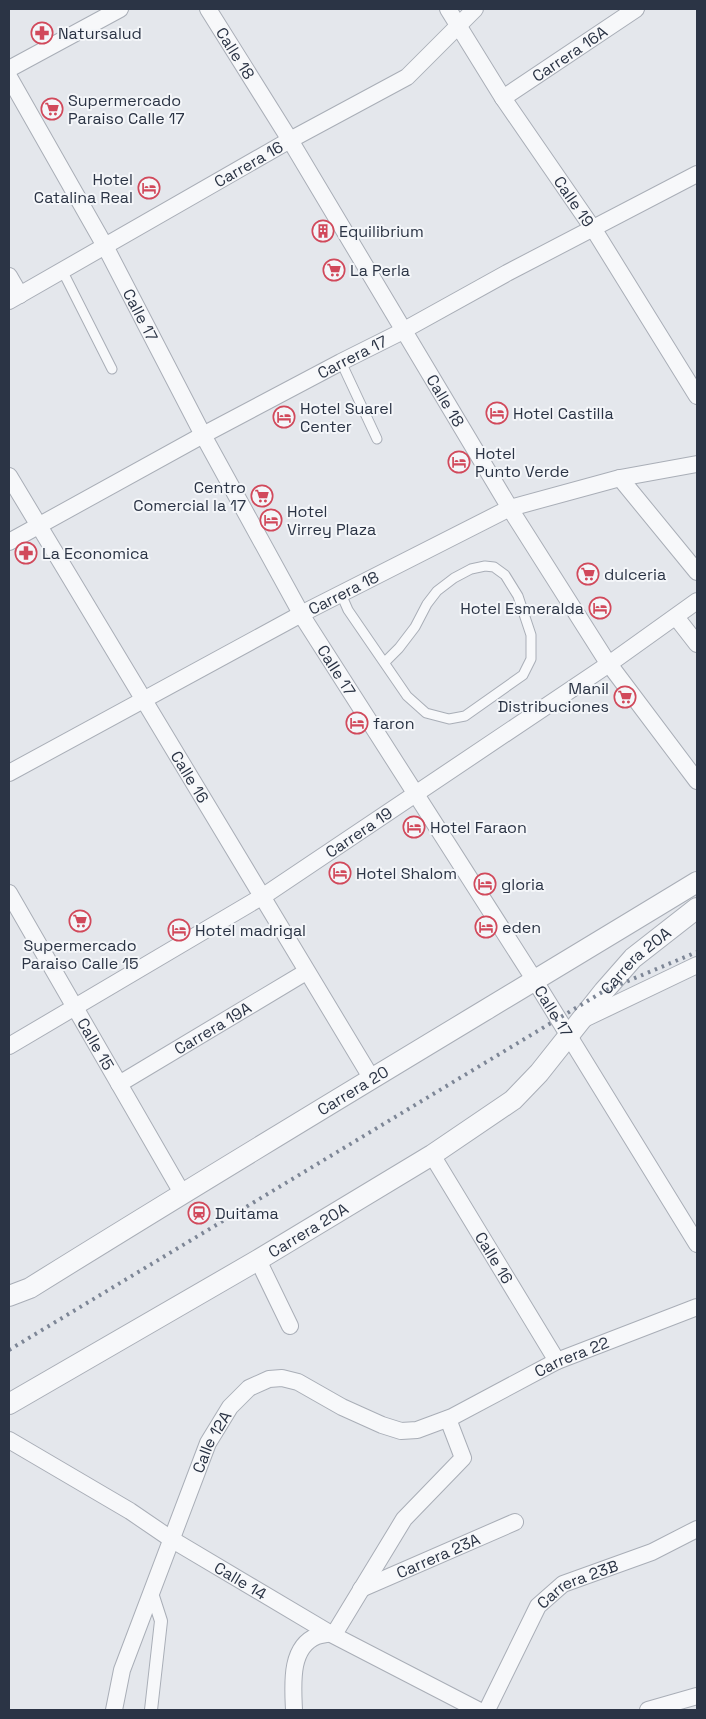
<svg xmlns="http://www.w3.org/2000/svg" width="706" height="1719" viewBox="0 0 706 1719" font-family="'Space Grotesk',sans-serif">
<style>
.lines{fill:none;stroke-linecap:round;stroke-linejoin:round}
.service-casing{stroke:#a9aeb7;stroke-width:11}
.pedestrian-casing{stroke:#a9aeb7;stroke-width:14}
.minor-casing{stroke:#a9aeb7;stroke-width:18}
.tertiary-casing{stroke:#a9aeb7;stroke-width:22}
.service{stroke:#f7f8fa;stroke-width:9}
.pedestrian{stroke:#f7f8fa;stroke-width:12}
.minor{stroke:#f7f8fa;stroke-width:16}
.tertiary{stroke:#f7f8fa;stroke-width:20}
.rail{stroke:#7d8696;stroke-width:4;stroke-dasharray:2.5 5;stroke-linecap:butt}
.labels{text-anchor:middle;dominant-baseline:central;stroke-width:4;stroke-linejoin:round;paint-order:stroke}
.poi-label{font-size:16px;fill:#2b3445;stroke:#f4f6f9;text-anchor:start}
.street-label{font-size:16px;fill:#2b3445;stroke:#f4f6f9}
</style>
<rect width="100%" height="100%" fill="#e4e7ec"/>
<g class="lines">
<!-- service casing -->
<g class="service-casing">
<g id="service">
<path d="M60,271L65,276L112,369"/>
<path d="M341,362L377,439"/>
<path d="M341,594L348,610L407,696L426,713L449,719L465,716L523,675L531,659V635L518,596L505,575L494,567L485,566L471,569L454,578L437,591L427,604L415,627L399,648L385,662"/>
</g>
</g>
<!-- pedestrian casing -->
<g class="pedestrian-casing">
<path id="pedestrian" d="M151,1710L161,1621L151,1590"/>
</g>
<!-- minor casing -->
<g class="minor-casing">
<g id="minor">
<path id="s1" d="M208,9L290,140L514,515L606,660L697,781"/>
<path id="s2" d="M448,9L503,98L596,233L697,396"/>
<path d="M9,69L120,9"/>
<path id="s3" d="M9,77L105,246L203,435L304,619L532,976L697,1244"/>
<path id="s4" d="M503,98L636,9"/>
<path d="M9,276L20,295"/>
<path id="s5" d="M9,301L290,140L407,77L475,9"/>
<path id="s6" d="M9,476L372,1079"/>
<path d="M620,478L697,572"/>
<path id="s7" d="M9,542L203,435L341,362L397,334L507,273L697,174"/>
<path d="M676,617L697,644"/>
<path id="s8" d="M9,773L305,612L510,508L620,478L697,464"/>
<path id="s9" d="M9,893L182,1193"/>
<path d="M582,1020L697,965"/>
<path id="s10" d="M9,1046L268,893L609,664L697,601"/>
<path id="s11" d="M119,1084L306,972"/>
<path id="s12" d="M432,1155L557,1361"/>
<path d="M258,1260L290,1326"/>
<path id="s13" d="M9,1440L130,1511L171,1539L331,1634L478,1710"/>
<path id="s14" d="M361,1589L515,1522"/>
<path id="s15" d="M114,1710L122,1670L208,1443L230,1407L249,1388L269,1379L282,1378L298,1382L342,1407L382,1425L401,1431L417,1430L452,1417L557,1361L697,1307"/>
<path d="M294,1710C293,1686 289,1647 317,1636C324,1634 330,1634 336,1631L404,1519L463,1458L448,1419"/>
<path id="s16" d="M487,1710L538,1606L563,1584L652,1552L697,1529"/>
<path d="M648,1710L697,1696"/>
</g>
</g>
<!-- tertiary casing -->
<g class="tertiary-casing">
<g id="tertiary">
<path id="s17" d="M9,1296L30,1288C251,1150 475,1017 697,882"/>
<path id="s18" d="M9,1404L258,1260L432,1155L513,1100L539,1073L604,991L633,958L697,908"/>
</g>
</g>
<!-- service -->
<use href="#service" class="service"/>
<!-- pedestrian -->
<use href="#pedestrian" class="pedestrian"/>
<!-- minor -->
<use href="#minor" class="minor"/>
<!-- tertiary -->
<use href="#tertiary" class="tertiary"/>
<!-- rail -->
<path class="rail" d="M9,1350L604,991L697,952"/>
</g>
<!-- icons -->
<defs>
<g id="pharmacy-ring" transform="scale(1.125)"><circle r="9.5" fill="#f4f6f9" stroke="#d1495b" stroke-width="1.5"/><path d="M-2-6h4v4h4v4h-4v4h-4v-4h-4v-4h4Z" fill="#d1495b"/></g>
<g id="supermarket-ring" transform="scale(1.125)"><circle r="9.5" fill="#f4f6f9" stroke="#d1495b" stroke-width="1.5"/><path d="M-6-5.5h2.5l.6 2H6L4.5 2H-2.5L-4.4-4H-6ZM-1.5 3.2a1.3 1.3 0 1 0 .1 0ZM3 3.2a1.3 1.3 0 1 0 .1 0Z" fill="#d1495b"/></g>
<g id="hotel-ring" transform="scale(1.125)"><circle r="9.5" fill="#f4f6f9" stroke="#d1495b" stroke-width="1.5"/><path d="M-6-4.5h1.5V1H6V5H4.5V3h-9V5H-6ZM-4 0a1.8 1.8 0 1 1 3.6 0ZM.5 0V-2.5h3Q6-2.5 6 0Z" fill="#d1495b"/></g>
<g id="building-ring" transform="scale(1.125)"><circle r="9.5" fill="#f4f6f9" stroke="#d1495b" stroke-width="1.5"/><path d="M-4-6H4V6H1V3H-1V6H-4ZM-2.5-4.3h1.7v1.8h-1.7ZM.8-4.3h1.7v1.8H.8ZM-2.5-1h1.7V.8h-1.7ZM.8-1h1.7V.8H.8Z" fill="#d1495b"/></g>
<g id="station-ring" transform="scale(1.125)"><circle r="9.5" fill="#f4f6f9" stroke="#d1495b" stroke-width="1.5"/><path d="M-3-6H3Q5-6 5-4V2Q5 4 3 4L4.5 6H3L1.5 4h-3L-3 6H-4.5L-3 4Q-5 4-5 2V-4Q-5-6-3-6ZM-3.5-4v3h7v-3ZM-3.5 1v1.5H-2V1ZM2 1v1.5H3.5V1Z" fill="#d1495b"/></g>
</defs>
<g fill-rule="evenodd">
<use href="#pharmacy-ring" x="42" y="33"/>
<use href="#supermarket-ring" x="52" y="109"/>
<use href="#hotel-ring" x="149" y="188"/>
<use href="#building-ring" x="323" y="231"/>
<use href="#supermarket-ring" x="334" y="270"/>
<use href="#hotel-ring" x="497" y="413"/>
<use href="#hotel-ring" x="284" y="417"/>
<use href="#hotel-ring" x="459" y="462"/>
<use href="#supermarket-ring" x="262" y="496"/>
<use href="#hotel-ring" x="271" y="520"/>
<use href="#pharmacy-ring" x="26" y="553"/>
<use href="#supermarket-ring" x="588" y="574"/>
<use href="#hotel-ring" x="600" y="608"/>
<use href="#supermarket-ring" x="625" y="697"/>
<use href="#hotel-ring" x="357" y="723"/>
<use href="#hotel-ring" x="414" y="827"/>
<use href="#hotel-ring" x="340" y="873"/>
<use href="#hotel-ring" x="485" y="884"/>
<use href="#supermarket-ring" x="80" y="921"/>
<use href="#hotel-ring" x="486" y="927"/>
<use href="#hotel-ring" x="179" y="930"/>
<use href="#station-ring" x="199" y="1213"/>
</g>
<g class="labels">
<!-- poi labels -->
<g class="poi-label">
<text x="58" y="33">Natursalud</text>
<text x="68" y="100">Supermercado<tspan x="68" dy="18">Paraiso Calle 17</tspan></text>
<text x="133" y="179" text-anchor="end">Hotel<tspan x="133" dy="18">Catalina Real</tspan></text>
<text x="339" y="231">Equilibrium</text>
<text x="350" y="270">La Perla</text>
<text x="300" y="408">Hotel Suarel<tspan x="300" dy="18">Center</tspan></text>
<text x="513" y="413">Hotel Castilla</text>
<text x="475" y="453">Hotel<tspan x="475" dy="18">Punto Verde</tspan></text>
<text x="246" y="487" text-anchor="end">Centro<tspan x="246" dy="18">Comercial la 17</tspan></text>
<text x="287" y="511">Hotel<tspan x="287" dy="18">Virrey Plaza</tspan></text>
<text x="42" y="553">La Economica</text>
<text x="604" y="574">dulceria</text>
<text x="584" y="608" text-anchor="end">Hotel Esmeralda</text>
<text x="609" y="688" text-anchor="end">Manil<tspan x="609" dy="18">Distribuciones</tspan></text>
<text x="373" y="723">faron</text>
<text x="430" y="827">Hotel Faraon</text>
<text x="356" y="873">Hotel Shalom</text>
<text x="501" y="884">gloria</text>
<text x="502" y="927">eden</text>
<text x="195" y="930">Hotel madrigal</text>
<text x="80" y="945" text-anchor="middle">Supermercado<tspan x="80" dy="18">Paraiso Calle 15</tspan></text>
<text x="215" y="1213">Duitama</text>
</g>
<!-- street labels -->
<g class="street-label">
<text stroke="none"><textPath href="#s1" startOffset="52">Calle 18</textPath></text>
<text stroke="none"><textPath href="#s4" startOffset="80">Carrera 16A</textPath></text>
<text stroke="none"><textPath href="#s5" startOffset="276">Carrera 16</textPath></text>
<text stroke="none"><textPath href="#s2" startOffset="230">Calle 19</textPath></text>
<text stroke="none"><textPath href="#s3" startOffset="272">Calle 17</textPath></text>
<text stroke="none"><textPath href="#s7" startOffset="390">Carrera 17</textPath></text>
<text stroke="none"><textPath href="#s1" startOffset="458">Calle 18</textPath></text>
<text stroke="none"><textPath href="#s8" startOffset="380">Carrera 18</textPath></text>
<text stroke="none"><textPath href="#s3" startOffset="678">Calle 17</textPath></text>
<text stroke="none"><textPath href="#s6" startOffset="351">Calle 16</textPath></text>
<text stroke="none"><textPath href="#s10" startOffset="410">Carrera 19</textPath></text>
<text stroke="none"><textPath href="#s18" startOffset="775">Carrera 20A</textPath></text>
<text stroke="none"><textPath href="#s3" startOffset="1082">Calle 17</textPath></text>
<text stroke="none"><textPath href="#s11" startOffset="109">Carrera 19A</textPath></text>
<text stroke="none"><textPath href="#s9" startOffset="174">Calle 15</textPath></text>
<text stroke="none"><textPath href="#s17" startOffset="401">Carrera 20</textPath></text>
<text stroke="none"><textPath href="#s18" startOffset="346">Carrera 20A</textPath></text>
<text stroke="none"><textPath href="#s12" startOffset="120">Calle 16</textPath></text>
<text stroke="none"><textPath href="#s15" startOffset="706">Carrera 22</textPath></text>
<text stroke="none"><textPath href="#s15" startOffset="286">Calle 12A</textPath></text>
<text stroke="none"><textPath href="#s14" startOffset="84">Carrera 23A</textPath></text>
<text stroke="none"><textPath href="#s13" startOffset="271">Calle 14</textPath></text>
<text stroke="none"><textPath href="#s16" startOffset="162">Carrera 23B</textPath></text>
</g>
</g>
<!-- border -->
<rect width="706" height="1719" fill="none" stroke="#2b3445" stroke-width="20"/>
</svg>
